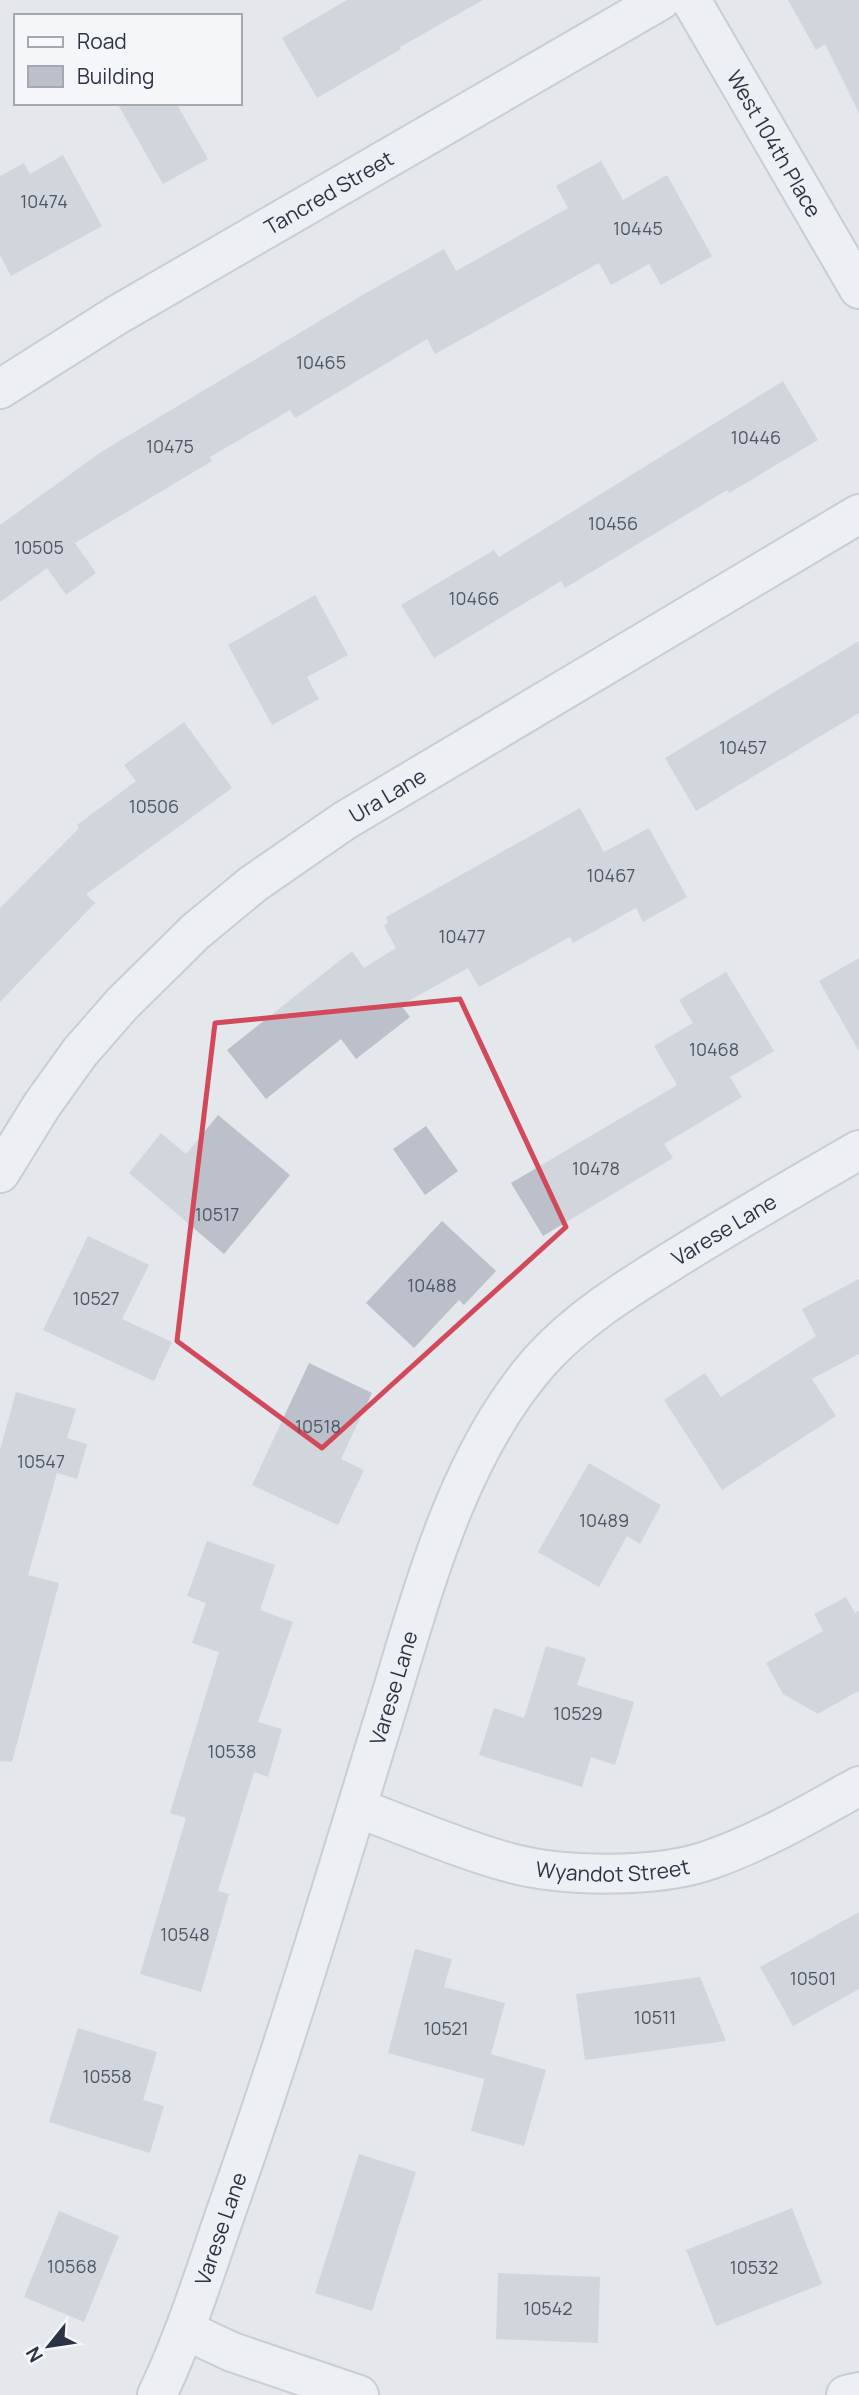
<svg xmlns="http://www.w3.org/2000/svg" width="859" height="2395" viewBox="0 0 859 2395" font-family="Manrope,sans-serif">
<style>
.building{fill:#bbc0ca}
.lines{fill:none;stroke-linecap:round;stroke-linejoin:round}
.minor-casing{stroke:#a9aeb7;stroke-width:42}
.minor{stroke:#f7f8fa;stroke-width:38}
.marked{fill:none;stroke:#d1495b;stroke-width:5;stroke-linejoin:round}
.labels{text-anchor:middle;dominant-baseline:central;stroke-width:5;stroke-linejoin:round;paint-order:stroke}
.number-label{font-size:18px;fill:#4f5766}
.street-label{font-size:21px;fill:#2b3445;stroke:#f4f6f9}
</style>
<rect width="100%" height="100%" fill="#e4e7ec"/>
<!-- building -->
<g class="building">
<path d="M347,0H483L400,47L401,49L317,98L282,38Z"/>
<path d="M788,0H859V113L825,44L816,50Z"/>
<path d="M117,103H176L208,159L163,184Z"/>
<path d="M63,155L102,226L11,276L0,255V176L24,163L30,174Z"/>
<path d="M601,161L623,200L667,175L712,256L661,285L649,264L611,285L599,263L435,354L427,339L295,418L290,410L210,457L212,461L75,543L96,573L66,595L47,568L0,602V525L101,452L366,293L444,249L456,271L568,208L556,186Z"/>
<path d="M783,381L818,440L729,493L727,490L565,588L561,581L434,658L401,605L494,550L499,557Z"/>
<path d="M315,595L348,655L307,677L319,699L272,725L228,645Z"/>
<path d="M859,641V713L696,811L665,758Z"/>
<path d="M184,722L232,788L86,894L95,903L0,1002V908L79,828L77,825L136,781L124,765Z"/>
<path d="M580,808L604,852L649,828L687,897L643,922L636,908L573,943L570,937L479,987L468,968L401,1005L410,1017L356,1059L341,1039L266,1099L227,1050L352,951L364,968L396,948L384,926L388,922L386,917Z"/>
<path d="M859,958V1051L819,981Z"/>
<path d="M726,972L774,1051L730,1077L742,1097L664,1144L673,1158L543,1236L511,1183L677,1085L654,1046L693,1023L679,1000Z"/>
<path d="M218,1115L290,1175L224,1254L129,1173L161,1133L186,1154Z"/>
<path d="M426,1126L458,1171L425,1195L393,1149Z"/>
<path d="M442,1221L496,1271L464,1305L459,1300L414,1348L366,1303Z"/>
<path d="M88,1236L149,1265L122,1319L172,1342L154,1381L43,1330Z"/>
<path d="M859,1279V1354L812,1379L836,1416L722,1490L664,1400L705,1373L721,1397L816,1336L802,1309Z"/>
<path d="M309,1363L372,1393L341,1459L364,1470L338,1525L252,1485Z"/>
<path d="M16,1392L76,1409L67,1438L87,1444L77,1479L57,1473L28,1575L59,1583L12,1762L0,1761V1450Z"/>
<path d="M589,1463L661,1505L640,1544L627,1536L599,1587L538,1552Z"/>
<path d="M207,1541L275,1565L260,1610L293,1622L258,1722L282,1729L268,1777L254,1772L218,1891L229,1894L201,1992L140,1974L186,1818L170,1813L219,1652L192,1643L206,1603L187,1596Z"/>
<path d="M846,1597L855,1613L859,1610V1693L858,1691L818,1714L783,1694L766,1663L823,1631L814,1614Z"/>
<path d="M546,1646L586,1658L577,1685L634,1702L615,1765L591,1757L582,1787L479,1755L494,1708L524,1718Z"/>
<path d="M859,1912V1989L793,2026L760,1967Z"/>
<path d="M415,1949L452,1959L444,1987L505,2003L491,2054L546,2070L524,2146L471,2131L485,2077L484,2079L388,2053Z"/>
<path d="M700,1977L726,2041L585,2060L576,1994Z"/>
<path d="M78,2028L157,2052L143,2100L164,2106L150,2153L49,2122Z"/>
<path d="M359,2154L416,2172L372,2311L315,2293Z"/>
<path d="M792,2208L822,2284L716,2326L686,2250Z"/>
<path d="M59,2211L119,2236L84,2322L24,2297Z"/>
<path d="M498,2273L600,2277L598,2343L496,2339Z"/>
</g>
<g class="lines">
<!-- minor casing -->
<g class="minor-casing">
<g id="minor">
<path id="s1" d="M691,0L859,289"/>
<path id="s2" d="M0,389L117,315L661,0"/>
<path id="s3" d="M0,1173L42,1105L80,1052L122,1004L195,932L253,884L344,821L859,514"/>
<path id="s4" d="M357,1808C405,1825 458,1849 507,1862C561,1877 658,1879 712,1859C763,1841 811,1813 859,1786"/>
<path d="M185,2330L232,2352L359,2395"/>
<path id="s5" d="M157,2395C186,2334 206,2269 228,2206C284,2048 332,1888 381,1728C420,1604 453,1459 541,1360C580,1317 630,1287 678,1257C738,1220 798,1185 859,1150"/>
<path d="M846,2395L859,2392"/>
</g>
</g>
<!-- minor -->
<use href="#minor" class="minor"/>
</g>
<!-- marked area -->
<path d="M0 0H859V2395H0ZM460,999L566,1227L322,1448L177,1341L215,1023Z" fill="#e4e7ec" fill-opacity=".55" fill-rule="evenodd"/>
<path class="marked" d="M460,999L566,1227L322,1448L177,1341L215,1023Z"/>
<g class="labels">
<!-- number labels -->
<g class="number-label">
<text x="44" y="201">10474</text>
<text x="638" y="228">10445</text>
<text x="321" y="362">10465</text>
<text x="756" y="437">10446</text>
<text x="170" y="446">10475</text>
<text x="613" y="523">10456</text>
<text x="39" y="547">10505</text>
<text x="474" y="598">10466</text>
<text x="743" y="747">10457</text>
<text x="154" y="806">10506</text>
<text x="611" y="875">10467</text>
<text x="462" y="936">10477</text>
<text x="714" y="1049">10468</text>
<text x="596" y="1168">10478</text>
<text x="217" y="1214">10517</text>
<text x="432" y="1285">10488</text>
<text x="96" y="1298">10527</text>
<text x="318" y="1426">10518</text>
<text x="41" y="1461">10547</text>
<text x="604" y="1520">10489</text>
<text x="578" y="1713">10529</text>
<text x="232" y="1751">10538</text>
<text x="185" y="1934">10548</text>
<text x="813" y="1978">10501</text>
<text x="655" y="2017">10511</text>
<text x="446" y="2028">10521</text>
<text x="107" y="2076">10558</text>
<text x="72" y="2266">10568</text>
<text x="754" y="2267">10532</text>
<text x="548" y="2308">10542</text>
</g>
<!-- street labels -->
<g class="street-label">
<text stroke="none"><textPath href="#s1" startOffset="166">West 104th Place</textPath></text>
<text stroke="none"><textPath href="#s2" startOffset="383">Tancred Street</textPath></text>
<text stroke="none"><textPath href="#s3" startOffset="548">Ura Lane</textPath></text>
<text stroke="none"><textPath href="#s5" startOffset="1334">Varese Lane</textPath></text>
<text stroke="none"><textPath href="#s5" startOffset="746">Varese Lane</textPath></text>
<text stroke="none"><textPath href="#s4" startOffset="266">Wyandot Street</textPath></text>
<text stroke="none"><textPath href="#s5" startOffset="178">Varese Lane</textPath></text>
</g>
</g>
<!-- legend -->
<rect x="14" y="14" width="228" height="91" fill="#f4f6f9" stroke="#a4a8b1" stroke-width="2"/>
<rect x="28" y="37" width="35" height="10" fill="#f7f8fa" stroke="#a4a8b1" stroke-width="2"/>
<text x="77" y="49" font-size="21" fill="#2b3445">Road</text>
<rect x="28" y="66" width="35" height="21" fill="#bbc0ca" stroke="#a4a8b1" stroke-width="2"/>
<text x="77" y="84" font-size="21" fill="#2b3445">Building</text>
<!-- north arrow -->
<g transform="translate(49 2346) rotate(240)" stroke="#f4f6f9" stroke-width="5" paint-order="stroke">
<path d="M0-5L12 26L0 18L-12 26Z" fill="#2b3445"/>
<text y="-10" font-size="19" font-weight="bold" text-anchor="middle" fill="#2b3445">N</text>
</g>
</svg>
